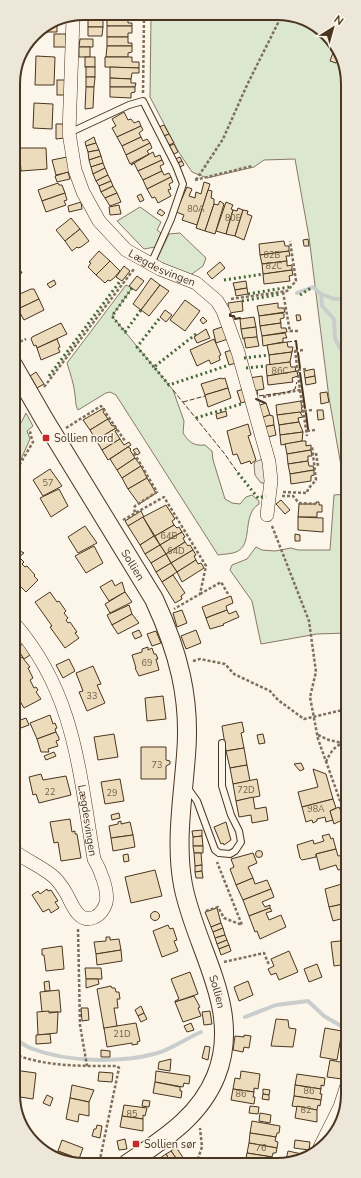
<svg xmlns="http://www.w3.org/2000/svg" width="361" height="1178" viewBox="0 0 361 1178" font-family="'Nunito Sans',sans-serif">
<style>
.green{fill:#dce7d0;stroke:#887966}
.parking{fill:#ede7d9;stroke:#887966}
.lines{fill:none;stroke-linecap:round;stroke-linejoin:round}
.stream{stroke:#c9cecd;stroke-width:4}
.building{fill:#ecdcbc;stroke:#4a3520}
.lane-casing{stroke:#4a3520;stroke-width:8}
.street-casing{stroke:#4a3520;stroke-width:14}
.secondary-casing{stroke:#4a3520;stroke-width:20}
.path{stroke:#7f6f5c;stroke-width:2.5;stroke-dasharray:3 2;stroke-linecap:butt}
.lane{stroke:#fbf6e9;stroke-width:6}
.street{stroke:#fbf6e9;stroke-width:13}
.secondary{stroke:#fbf6e9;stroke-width:18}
.hedge{stroke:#436837;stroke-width:3;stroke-dasharray:2 3;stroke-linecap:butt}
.fence{stroke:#4a3520;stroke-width:1;stroke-dasharray:5 2;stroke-linecap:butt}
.wall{stroke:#4a3520;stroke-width:2}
.poi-dot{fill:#c62828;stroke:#fbf6e9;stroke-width:1.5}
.labels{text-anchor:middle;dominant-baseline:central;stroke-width:3;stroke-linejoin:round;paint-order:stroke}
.number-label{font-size:9px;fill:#725f47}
.street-label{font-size:11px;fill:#4a3520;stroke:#fbf6e9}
.poi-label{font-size:11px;fill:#4a3520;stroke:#fbf6e9;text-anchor:start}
.rim{fill:none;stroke:#4a3520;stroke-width:2}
</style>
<rect width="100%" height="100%" fill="#fbf6e9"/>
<!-- green -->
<g class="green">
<path d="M291,14L327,34L347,71V633L317,634L261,644L252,601L230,570L232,565L247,559L256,547L262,550L275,551L291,548L298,550H330L334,495L346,494L329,398L309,237L295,159L264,160L254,167L207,178L192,172L178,151L150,97L151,17Z"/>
<path d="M140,207L161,222L157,230L161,233L155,247L144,249L117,221Z"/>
<path d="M180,233L206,258L203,266L189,276L158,261L157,259L169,234Z"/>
<path d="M126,285L132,288L112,316L173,390L184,421L183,433C189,442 193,446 205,445L212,451L213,460L225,499L232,503L240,504L246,497L252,495L259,501V504C241,515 254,545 236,552C231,554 224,554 218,555L116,395L110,392L106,393L78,410C75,404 76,401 75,395C74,384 70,373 67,363Z"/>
<path d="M26,413L33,426L27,431L30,439L14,475V428L21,423Z"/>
</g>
<!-- parking -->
<path class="parking" d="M265,458L268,483H261L255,475L254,465L255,462Z"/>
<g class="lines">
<!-- stream -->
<g class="stream">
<path d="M297,293L313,287L321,294L322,306L334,319L335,338L341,350L347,358"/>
<path d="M321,294L334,299H347"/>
<path d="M245,1017L276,1005L308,1001L324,1016L348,1030"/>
<path d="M14,1038C20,1042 26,1047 33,1049C67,1062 119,1063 154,1054C168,1051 187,1038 201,1032"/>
</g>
</g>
<!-- building -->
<g class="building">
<path d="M128,17V23H132V26H107V18Z"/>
<path d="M57,18V32H37V31Z"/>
<rect x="88" y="18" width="15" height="9"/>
<path d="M107,26H132V33H128V37H107Z"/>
<path d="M88,27H103L102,36H88Z"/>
<rect x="54" y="34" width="12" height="13"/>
<path d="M107,37H128V43H132V46H107Z"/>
<path d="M80,39H93V47H79Z"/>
<path d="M107,46H132V52L128,53V57H106Z"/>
<rect x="79" y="47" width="11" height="10"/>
<path d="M334,50L339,56L336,63L330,61Z"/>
<path d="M36,56L55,57L54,85H35Z"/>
<rect x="85" y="57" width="10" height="10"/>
<path d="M105,57H132V62H139V68L105,67Z"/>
<rect x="86" y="67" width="9" height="10"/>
<path d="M110,67L139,68V73H132L131,79L110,78Z"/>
<path d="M86,77H95L94,87H86Z"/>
<path d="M110,78L131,79V83H136L135,87H110Z"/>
<rect x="57" y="80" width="8" height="15"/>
<path d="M86,87H94L93,108L85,109Z"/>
<path d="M110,87H135V92L131,93V98L110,97Z"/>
<path d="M34,103L53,104L52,129L33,128Z"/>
<path d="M124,112L128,120L131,119L134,123L139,121L141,126L117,137L112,128L116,126L112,119Z"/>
<path d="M56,124H64L65,138L56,139Z"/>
<path d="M164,125L169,134L164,136L159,127Z"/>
<path d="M141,126L143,130L139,133L141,137L122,146L117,137Z"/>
<path d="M169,134L174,143L169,145L164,136Z"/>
<path d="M94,137L96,143L86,146L85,142Z"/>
<path d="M141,137L143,141L147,139L150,143L126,155L122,146Z"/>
<path d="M96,143L99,150L88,152L86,146Z"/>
<path d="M150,143L152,148L147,151L149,154L130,164L126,155Z"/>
<path d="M174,144L178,152L174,154L169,146Z"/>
<path d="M17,148H46L47,169L21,171L20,158H17Z"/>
<path d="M99,150L101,156L89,160L88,152Z"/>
<path d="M153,152L155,157L160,155L162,160L138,171L134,163L131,165Z"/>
<path d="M101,156L103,163L91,167L89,160Z"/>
<path d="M67,157L70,172L56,175L52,160Z"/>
<path d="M180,157L182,161L178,163L175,159Z"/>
<path d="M162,160L164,164L160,166L162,171L143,180L138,171Z"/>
<path d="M182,161L184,165L180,167L178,163Z"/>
<path d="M103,163L105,168L93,174L91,167Z"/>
<path d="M105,168L108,175L96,181L93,174Z"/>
<path d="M162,171L164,175L169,173L171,177L147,189L143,180Z"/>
<path d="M68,172L70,179L57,182L55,176Z"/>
<path d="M108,175L111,181L99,186L96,181Z"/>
<path d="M171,177L173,182L169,184L171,189L168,190L171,196L158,203L155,197L152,198L147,189Z"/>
<path d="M111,181L113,186L101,192L99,186Z"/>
<path d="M204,182L210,184L197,225L182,220L184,215L176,212L187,187L192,189L189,196L195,198L196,192L201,194Z"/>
<path d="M58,183L59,185H62L65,193L42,201L38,190Z"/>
<path d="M113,186L117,193L105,198L101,192Z"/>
<path d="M208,190L212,191L211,198L214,199V204L205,231L196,228Z"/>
<path d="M65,193L67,200L64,201L66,205L46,212L42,201Z"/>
<path d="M117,193L121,202L110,206L105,198Z"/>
<path d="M141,194L144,200L140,202L137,196Z"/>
<path d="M220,201L224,204L215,234L205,231L214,204L218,205Z"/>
<path d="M81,202L82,209L69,212L68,206Z"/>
<path d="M226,202L233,205L231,209L233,210L226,234L216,231Z"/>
<path d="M119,205L121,214L110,215L109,207Z"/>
<path d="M238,208L243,210L235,236L226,234L233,210L237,211Z"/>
<path d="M160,209L165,213L162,216L157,213Z"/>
<path d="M243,210L248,211L247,214L252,216L244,240L235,236Z"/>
<path d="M71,218L80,229L65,241L56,230Z"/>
<path d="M80,229L89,241L81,247L78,248L77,247L72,251L65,241Z"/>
<path d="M308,239L309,246H304L303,240Z"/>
<path d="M284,241L285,246H289V251L260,255L259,244Z"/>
<path d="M99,251L110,261L96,275L88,267L91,263L89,262Z"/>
<path d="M289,251L290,256H286L287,261L262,264L260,255Z"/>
<path d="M13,257L22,273L13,277Z"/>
<path d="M110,261L120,271L114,278L110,281L108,280L105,283L96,275Z"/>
<path d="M287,261V266L292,265V270L263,274L262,264Z"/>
<path d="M220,262L225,268L212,279L207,273Z"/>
<path d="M124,266L130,271L122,281L116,277Z"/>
<path d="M292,270L293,275L289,276L290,281L264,284L263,274Z"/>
<path d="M137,276L144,281L136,291L129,286Z"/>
<path d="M151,278L160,285L141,310L133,304Z"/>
<path d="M54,280L56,284L50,288L47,284Z"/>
<path d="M246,281L247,288L235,290L233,283Z"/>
<path d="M160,285L169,291L149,316L141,310Z"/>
<path d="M247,288L248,294L236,296L235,290Z"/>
<path d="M31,289H34L39,299L18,309L13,297Z"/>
<path d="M39,299L44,310L24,320L18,309Z"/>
<path d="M185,300L200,311L185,331L170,320Z"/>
<path d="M242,301L243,311L229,313L228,303Z"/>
<path d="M278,303V308H284L285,312L259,316L257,306Z"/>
<path d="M165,310L172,315L166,322L160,317Z"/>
<path d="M282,313L284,314V318L280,319L281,323L260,326L259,316Z"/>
<path d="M296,315H300L301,320L297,321Z"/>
<path d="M203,317L207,321L203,324L200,320Z"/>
<path d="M254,317L256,327L241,329L240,319Z"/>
<path d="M61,323L67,334L37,348L36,345L34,346L31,339L32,337Z"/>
<path d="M281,323V328H286L287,332L262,336L260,326Z"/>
<path d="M225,326L228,339L216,343L213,330Z"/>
<path d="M256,327L257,337L243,339L241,329Z"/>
<path d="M206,329L210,338L197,343L194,337Z"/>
<path d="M285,333L287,338H283V342L263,346L262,336Z"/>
<path d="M257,337L259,346L246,348L244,338Z"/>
<path d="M57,339L60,347L58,348L60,352L41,360L37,348Z"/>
<path d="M214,339L221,355L219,356L220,360L211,364L209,360L197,366L190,350Z"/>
<path d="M287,342L288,347H293L292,352L269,355L267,345Z"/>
<path d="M232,350L236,363L229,365L225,352Z"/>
<path d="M292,352L290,362L270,365L269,355Z"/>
<path d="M290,362L291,367H296L295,372L267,376L266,365Z"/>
<path d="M314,369L315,376L305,378L304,371Z"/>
<path d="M297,371L298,376L292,378L293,382L268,385L267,376Z"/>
<path d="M36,372L44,384L37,388L30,376Z"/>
<path d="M262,376L264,389L253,391L249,378Z"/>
<path d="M315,376L316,383L306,385L305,378Z"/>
<path d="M221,378L222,379L225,378L228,388L205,395L201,384Z"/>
<path d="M228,388L231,398L208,407L205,395Z"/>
<path d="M244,389L248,401L241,403L237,391Z"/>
<path d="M327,392L329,402L321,404L320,393Z"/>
<path d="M301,401L302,412L277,415L276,405Z"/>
<path d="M266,403L270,415L261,418L257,406Z"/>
<path d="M104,408L105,410L103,412L108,419L90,430L83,420Z"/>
<path d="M317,410H323L324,419L318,420Z"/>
<path d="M226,411L227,416L217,419L216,414Z"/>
<path d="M300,412L303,417L298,418L299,422L279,425L277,415Z"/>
<path d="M269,415L273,416L274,425L264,427L261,418Z"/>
<path d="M108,419L112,426L114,425L116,428L96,440L90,430Z"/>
<path d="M299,422L303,432L280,435L279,425Z"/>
<path d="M248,424L251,435L248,436L256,460L251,464L250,461L241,464L237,454L233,455L227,431Z"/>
<path d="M274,425L276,435L268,437L264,427Z"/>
<path d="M116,428L117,430L115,431L120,439L102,450L96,440Z"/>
<path d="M303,432L302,441L281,445L280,435Z"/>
<path d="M120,439L124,445L129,442L131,445L108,460L102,450Z"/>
<path d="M302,441H306V446L311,445V450L287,454L285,444Z"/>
<path d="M128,447L131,449L130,450L135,458L117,470L110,459Z"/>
<path d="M137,448L140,453L137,455L133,450Z"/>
<path d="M311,450L312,456H308V461L288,464L287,454Z"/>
<path d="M135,458L141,466L122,478L117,470Z"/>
<path d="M308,461L309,466H313L314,470L290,474L288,464Z"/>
<path d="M141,466L147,478L128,489L122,478Z"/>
<path d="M50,469L62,486L43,496L33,480Z"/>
<path d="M314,470V475L311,476V481L291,484L290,474Z"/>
<path d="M147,478L156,493L139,504L128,489Z"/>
<path d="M59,489L68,506L51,517L40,498Z"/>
<path d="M281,500L290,510L285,514L276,504Z"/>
<path d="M316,502H319V505H322V512H317V517H298L299,504H316Z"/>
<path d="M166,505L175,519L172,521L174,525L155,536L143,517Z"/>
<path d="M141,511L144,517L128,526L125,521Z"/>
<path d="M143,517L154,536L140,545L128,526Z"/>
<path d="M298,517L323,518V532L298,530Z"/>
<path d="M174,525L177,528L179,527L182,532L160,545L155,536Z"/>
<path d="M85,526L97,543L78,553L68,537Z"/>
<path d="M182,532L185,537L183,538L185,542L166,554L160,545Z"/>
<path d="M295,534L300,535V541H295Z"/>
<path d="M154,536L160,545L145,554L140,545Z"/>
<path d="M185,542L188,546L190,545L193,550L171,563L166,554Z"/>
<path d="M160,545L166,554L151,563L145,554Z"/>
<path d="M94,546L103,563L86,573L75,556Z"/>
<path d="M14,548L24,553L19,557L24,562L22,564L25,567L27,566L35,575L34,576L38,580L26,592L14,580Z"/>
<path d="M193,550L196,555L194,556L196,560L177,572L171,563Z"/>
<path d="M166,554L171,563L156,572L151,563Z"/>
<path d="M196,560L198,564L201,563L204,568L182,582L177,572Z"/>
<path d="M171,563L177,572L162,582L156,572Z"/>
<path d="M173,575L185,593L181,596L182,599L175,603L162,582Z"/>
<path d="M112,580L115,586L122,582L125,592L109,601L100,587Z"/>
<path d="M50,592L57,602L59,601L66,611L64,613L68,618L66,620L68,623L70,622L77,632L75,633L79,638L65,648L50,627L52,626L35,602Z"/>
<path d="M125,592L132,602L110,613L105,604Z"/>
<path d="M231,596L233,603L226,606L227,610L206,618L202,607Z"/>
<path d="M129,605L132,614L112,625L107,615Z"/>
<path d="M182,610L187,623L177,627L173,613Z"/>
<path d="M227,610L229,614L236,611L239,617L223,624L224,625L210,629L206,618Z"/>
<path d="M132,614L139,623L118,634L112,625Z"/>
<path d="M139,630L142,636L135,639L132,633Z"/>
<path d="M196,630L201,643L186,649L181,636Z"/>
<path d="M156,631L161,643L152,646L147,634Z"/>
<path d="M23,644L30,655L24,659L17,648Z"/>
<path d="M148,647V650L152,648L154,654H156L158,659H156L159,670L139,676L135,668H136L132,655L142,652V649Z"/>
<path d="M22,657L30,667L28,668L33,678L30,680L34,688L36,687L38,690L36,692L41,699L24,708L14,691L16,686L14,683V662Z"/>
<path d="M69,659L75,671L63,678L56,665Z"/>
<path d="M93,666L101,684L97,685L105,703L87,711L79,692L83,691L76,673Z"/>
<path d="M163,696L166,719L147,721L145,698Z"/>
<path d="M50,715L53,724L55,723L57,728L55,729L56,732L37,739L30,723Z"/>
<path d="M26,718L29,725L18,729L15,722Z"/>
<path d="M242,722L244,732L241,733L244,748L226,751L222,726Z"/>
<path d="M56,732L59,738V740L56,741L58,746L48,749L49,752H41L37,739Z"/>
<path d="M114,734L118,757L98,760L94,737Z"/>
<path d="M263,734L265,743L259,744L257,735Z"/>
<path d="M141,747H166V760L170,761V764L166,766V779H141Z"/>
<path d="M244,748L247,765L230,768L226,751Z"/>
<path d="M54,752L56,756L46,760L44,756Z"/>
<path d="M301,763L304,769L300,771L294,764Z"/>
<path d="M247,765L250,781L233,784L230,768Z"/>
<path d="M313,769L326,774L333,799L302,807L298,792L318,787Z"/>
<path d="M41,774L43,780L66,776L71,795L39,803L36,794L33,795L29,777Z"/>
<path d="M120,779L124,801L105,804L101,782Z"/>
<path d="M257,779L260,796L236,801L233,784Z"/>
<path d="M253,797L255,809L266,807L268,820L252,823L251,815L239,817L236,801Z"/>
<path d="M333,799L336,808L330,811L333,820L326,822L325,817L317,819V821L313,823L312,820L306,822L302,807Z"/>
<path d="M339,807L344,819L334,824L330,811Z"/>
<path d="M119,813L120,818L112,820L111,815Z"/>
<path d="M70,819L72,832L75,831V834H77L81,858L61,861L58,842L54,843L50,822Z"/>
<path d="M121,821V824L130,822L133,835L111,838L109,826L118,824V822Z"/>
<path d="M226,822L231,840L224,845L223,843L221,844L214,827Z"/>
<path d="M202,830V836L193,837L192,831Z"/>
<path d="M329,834L331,839L333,838L336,849L316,854V857L302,860L300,858L297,845L313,840L314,844L324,841L322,836Z"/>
<path d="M133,835L135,847L113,851L111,838Z"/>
<path d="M202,836L203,846H193V837Z"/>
<path d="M193,846H203V853H194Z"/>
<path d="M336,849L338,856L344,855L348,868L338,870L336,865L320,870L316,854Z"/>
<circle cx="259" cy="854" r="3.5"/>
<path d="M194,853H201L202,865L195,866Z"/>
<path d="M253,853L257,863L248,867L253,878L236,885L230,869L234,867L231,859Z"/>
<path d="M128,854L129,861L124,862L123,855Z"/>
<path d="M202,865V871L195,872V866Z"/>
<path d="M155,870L162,896L131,903L125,877Z"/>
<path d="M202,871L203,878H196L195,872Z"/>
<path d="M253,878L255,884L267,880L271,889L243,900L236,885Z"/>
<path d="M345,883L348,903L329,907L325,889Z"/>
<path d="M47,889L48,891L51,890L58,901L55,902L59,908L51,913L49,909L43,912L32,895L38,891L40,894Z"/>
<path d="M271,889L274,897L262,902L265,907L270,905V908L249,916L243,900Z"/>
<path d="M348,903V917L333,921L329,907Z"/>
<path d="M217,908L221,923L211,927L205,912Z"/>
<path d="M270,908L272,911L266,913L269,920L281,915L286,927L260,939L257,931L255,932L249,916Z"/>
<circle cx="155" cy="916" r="4.5"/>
<path d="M221,923L223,928L213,932L211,927Z"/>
<path d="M168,925L170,929L173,928L177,940L174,941L178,951L162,957L153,931Z"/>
<path d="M223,928L225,935L215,938L213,932Z"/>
<path d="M225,935L227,940L217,944L215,938Z"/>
<path d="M106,937H110V940L119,939L121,950L96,954L94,942L106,941Z"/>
<path d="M227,940L229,945L219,949L217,944Z"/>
<path d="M348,940V964L334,966L331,942Z"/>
<path d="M229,945L231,951L221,955L219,949Z"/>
<path d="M62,946L64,969L46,971L44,955H42V949Z"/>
<path d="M121,950L122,961L97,965L96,954Z"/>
<path d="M289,951L298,972L279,980L276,973L271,975L268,969L274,966L271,959Z"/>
<path d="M317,964L322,977L309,982L304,969Z"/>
<path d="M85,968H101L102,979H86Z"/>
<path d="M190,972L198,994L175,1002V1001L179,999L171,979Z"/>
<path d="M346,978L347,984L342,985L341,979Z"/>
<path d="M86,979H98L99,984L86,988Z"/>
<path d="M49,981L50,991H45L44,982Z"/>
<path d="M248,981L253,995L239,1001L234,987Z"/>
<path d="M111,986L112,988H115L116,992H119L120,999H117L118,1008H114L117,1026L104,1029L97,989Z"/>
<path d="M59,990L61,1012H42L40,992Z"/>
<path d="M194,996L200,1007L198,1008L201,1016L183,1022L175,1002Z"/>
<path d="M141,1006L144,1013L138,1016L135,1010Z"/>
<path d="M81,1008H88L89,1020L82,1021Z"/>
<path d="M49,1011V1013L58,1012L57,1033L38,1035L37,1012Z"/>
<path d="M210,1011L212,1024L204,1025L202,1012Z"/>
<path d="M144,1013L147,1019L141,1022L138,1016Z"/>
<path d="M276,1019L288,1020L289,1028L296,1029L293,1047L271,1046Z"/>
<path d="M136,1023L140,1041L137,1042L138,1044L132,1045V1043L107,1047L104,1028Z"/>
<path d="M191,1023L194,1030L187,1032L184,1026Z"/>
<path d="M325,1028L342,1031L337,1060L320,1057Z"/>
<path d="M50,1034L51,1043L36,1044V1035Z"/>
<path d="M244,1035L251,1036L249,1048L244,1047L243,1052L233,1050L235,1036L244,1037Z"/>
<path d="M205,1046L210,1047L208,1060L202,1058Z"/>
<path d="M101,1050L110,1051V1057H101Z"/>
<path d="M171,1059L170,1071L158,1069L159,1062Z"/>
<path d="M330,1060L345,1063L342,1079L327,1077Z"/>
<path d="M14,1070L36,1073L33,1099L14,1096Z"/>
<path d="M156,1071L190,1076L189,1084L184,1083L183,1087L155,1082Z"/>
<path d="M241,1071L260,1074L258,1089L254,1088V1092L233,1089L235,1078L240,1079Z"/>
<path d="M99,1072L113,1073L112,1082L98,1081Z"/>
<path d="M297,1074L325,1078L324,1086L321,1085V1089L295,1085Z"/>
<path d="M155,1082L180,1087V1091H182L181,1098L153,1093Z"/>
<path d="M72,1085L94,1090L89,1102L70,1098Z"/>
<path d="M295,1085L321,1089L320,1094H322L321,1100L294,1096Z"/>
<path d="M233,1089L254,1092L253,1097H255L254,1104L231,1100Z"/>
<path d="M263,1089L270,1090L269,1095L263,1094Z"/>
<path d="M263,1094L269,1095V1100L262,1099Z"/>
<path d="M47,1095L53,1098L50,1106L43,1103Z"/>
<path d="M294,1096L321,1100L320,1106L318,1105L317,1110L292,1106Z"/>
<path d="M70,1098L89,1102V1116L79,1114L78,1122L66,1119Z"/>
<path d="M143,1100L150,1101L149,1107L142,1106Z"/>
<path d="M124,1105L147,1108L145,1116L143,1115V1119L122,1116Z"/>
<path d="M250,1106L259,1107L258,1114L249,1113Z"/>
<path d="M297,1106L317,1110V1122L295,1118Z"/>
<path d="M260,1113L271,1115L270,1123L259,1121Z"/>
<path d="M122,1116L143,1119V1131L120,1127Z"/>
<path d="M252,1121L280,1126L279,1133H277L276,1137L250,1133Z"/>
<path d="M97,1125L102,1126L100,1138L92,1136L94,1129H96Z"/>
<path d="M250,1133L276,1137L275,1141L278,1142L277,1148L249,1143Z"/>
<path d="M125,1139L127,1149L119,1150L117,1141Z"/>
<path d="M62,1140L83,1148L79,1159L58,1151Z"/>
<path d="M295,1140L310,1142L309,1150L294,1148Z"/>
<path d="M249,1143L277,1148L276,1153H273L272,1157L247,1153Z"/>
<path d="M176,1147L184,1159L179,1162L171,1151Z"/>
<path d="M58,1151L79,1159L77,1164H70L56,1156Z"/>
<path d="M171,1151L179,1162L177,1164H172L166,1154Z"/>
<path d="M288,1151L302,1154L301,1158L295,1161L286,1160Z"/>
<path d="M247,1153L272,1157V1162L274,1164H245Z"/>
<path d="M166,1154L172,1164H164L160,1158Z"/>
<path d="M283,1159L286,1160L295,1161L290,1164H283Z"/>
</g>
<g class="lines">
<!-- lane casing -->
<g class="lane-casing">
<g id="lane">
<path d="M69,133L129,105L143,101L176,166L183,184L171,219L151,264"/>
<path d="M187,787L197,801L215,850L219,853L230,854L235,851L241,842L239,831L231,815L222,786V743"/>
</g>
</g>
<!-- street casing -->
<g class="street-casing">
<g id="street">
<path id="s1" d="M73,18L69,133L75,170L83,192L99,221L126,250L160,269L196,283L217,301L223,311L238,352L269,462L271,481L267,515"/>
<path id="s2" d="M14,623C75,693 79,771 94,859C100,869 109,891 106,903C104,909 101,914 95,917C78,925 72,903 66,893C63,888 59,882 55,878C43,867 27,861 14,851"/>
<path d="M320,1147L340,1107L348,1082"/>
</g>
</g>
<!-- secondary casing -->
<g class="secondary-casing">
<g id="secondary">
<path id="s3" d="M13,365L44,419L154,599C178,651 191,698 186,755C183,797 175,843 183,885C195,949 243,1009 216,1076C199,1118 162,1140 127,1164"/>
</g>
</g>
<!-- path -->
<g class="path">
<path d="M143,93L144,17"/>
<path d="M195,180L252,166"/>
<path d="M196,180L223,139L247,85L282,15"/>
<path d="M283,292L290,332"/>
<path d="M231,299L287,291L296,281L290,241"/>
<path d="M290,331H298"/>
<path d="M13,340L15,344L26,339"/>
<path d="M295,351L304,350"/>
<path d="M298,370L306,369"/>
<path d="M44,387L134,269"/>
<path d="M300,390L307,436"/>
<path d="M263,397L300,390L295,350"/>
<path d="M304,411L312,410"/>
<path d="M66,428L101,406L125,441"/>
<path d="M307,431L315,430"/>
<path d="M134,453L157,492L135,506L134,508L135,513"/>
<path d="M316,453L318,466"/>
<path d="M14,479L20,464L33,442L30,433L32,430"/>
<path d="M283,492L307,493L308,489L316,480L312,446"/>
<path d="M282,496H293L299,503L316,504"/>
<path d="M123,520L164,497L206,566L200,594L174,609"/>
<path d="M272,526L309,621L316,672L310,697L318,739L348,823"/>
<path d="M200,594L221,582L228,594"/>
<path d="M193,661L200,659L225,664L234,674L270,691L278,700L304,719L347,709"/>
<path d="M318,735L329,740L342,743L347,736"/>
<path d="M326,762C330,752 336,744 347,742"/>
<path d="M206,911L218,907L224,918L242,925L217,862"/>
<path d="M78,929L80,1025L87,1066"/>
<path d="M224,962L264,953L269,965"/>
<path d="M14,1054C46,1067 83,1066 117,1066L119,1068L99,1164"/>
<path d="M196,1164L202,1147L200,1128"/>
</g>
<!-- lane -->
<use href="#lane" class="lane"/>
<!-- street -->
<use href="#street" class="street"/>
<!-- secondary -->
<use href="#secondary" class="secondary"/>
<!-- hedge -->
<g class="hedge">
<path d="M224,280L264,274"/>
<path d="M132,288L112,316L125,332L141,310"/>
<path d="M248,294L289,287"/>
<path d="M300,295L311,288"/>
<path d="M242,301L281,294"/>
<path d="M196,334L154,367L169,385L229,365"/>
<path d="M244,358L269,355"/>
<path d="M154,367L137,347L159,319"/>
<path d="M246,368L265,366"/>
<path d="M49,376L121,280"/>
<path d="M196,418L241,404"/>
<path d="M238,473L258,498L266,496"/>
</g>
<!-- fence -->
<g class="fence">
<path d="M287,342L296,341"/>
<path d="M173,390L224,453L238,473"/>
<path d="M257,390L258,396L288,392L295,389L297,382"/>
<path d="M183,402L205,396"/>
</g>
<!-- wall -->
<g class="wall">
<path d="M230,314V316H234L235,319L240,318"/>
<path d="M296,341L297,349"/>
<path d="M298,353L300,368"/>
<path d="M300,373L305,408"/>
<path d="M256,399L265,403"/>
<path d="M306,413L308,429"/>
</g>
</g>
<!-- markers -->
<g class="poi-dot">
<rect x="42" y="434" width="8" height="8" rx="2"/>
<rect x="132" y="1140" width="8" height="8" rx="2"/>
</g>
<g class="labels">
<!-- number labels -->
<g class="number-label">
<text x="196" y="209">80A</text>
<text x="233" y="218">80E</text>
<text x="272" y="255">82B</text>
<text x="274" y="266">82C</text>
<text x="280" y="371">86C</text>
<text x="48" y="483">57</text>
<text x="169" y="536">64B</text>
<text x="176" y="551">64D</text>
<text x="147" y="663">69</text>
<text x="92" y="696">33</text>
<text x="157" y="765">73</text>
<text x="246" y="790">72D</text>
<text x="50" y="792">22</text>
<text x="112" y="793">29</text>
<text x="316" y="809">98A</text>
<text x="122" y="1034">21D</text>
<text x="309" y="1091">86</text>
<text x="241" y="1094">86</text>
<text x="306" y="1110">82</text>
<text x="132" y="1114">85</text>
<text x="261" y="1148">76</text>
</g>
<!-- street labels -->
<g class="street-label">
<text stroke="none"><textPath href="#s1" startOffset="289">Lægdesvingen</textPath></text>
<text stroke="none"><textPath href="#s3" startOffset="233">Sollien</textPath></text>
<text stroke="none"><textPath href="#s2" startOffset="214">Lægdesvingen</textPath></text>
<text stroke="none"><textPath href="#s3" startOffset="677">Sollien</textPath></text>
</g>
<!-- poi labels -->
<g class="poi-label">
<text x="54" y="438">Sollien nord</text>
<text x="144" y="1144">Sollien sør</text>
</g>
</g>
<!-- crop -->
<path d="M0 0H361V1178H0ZM84 20H277A64 64 0 0 1 341 84V1094A64 64 0 0 1 277 1158H84A64 64 0 0 1 20 1094V84A64 64 0 0 1 84 20Z" fill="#ede7d9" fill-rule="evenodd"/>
<path class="rim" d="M84 20H277A64 64 0 0 1 341 84V1094A64 64 0 0 1 277 1158H84A64 64 0 0 1 20 1094V84A64 64 0 0 1 84 20Z"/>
<!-- north arrow -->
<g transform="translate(333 28) rotate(37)" stroke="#fbf6e9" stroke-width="3" paint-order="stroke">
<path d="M0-3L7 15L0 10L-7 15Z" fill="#4a3520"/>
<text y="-6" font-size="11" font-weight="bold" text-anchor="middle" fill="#4a3520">N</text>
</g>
</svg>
